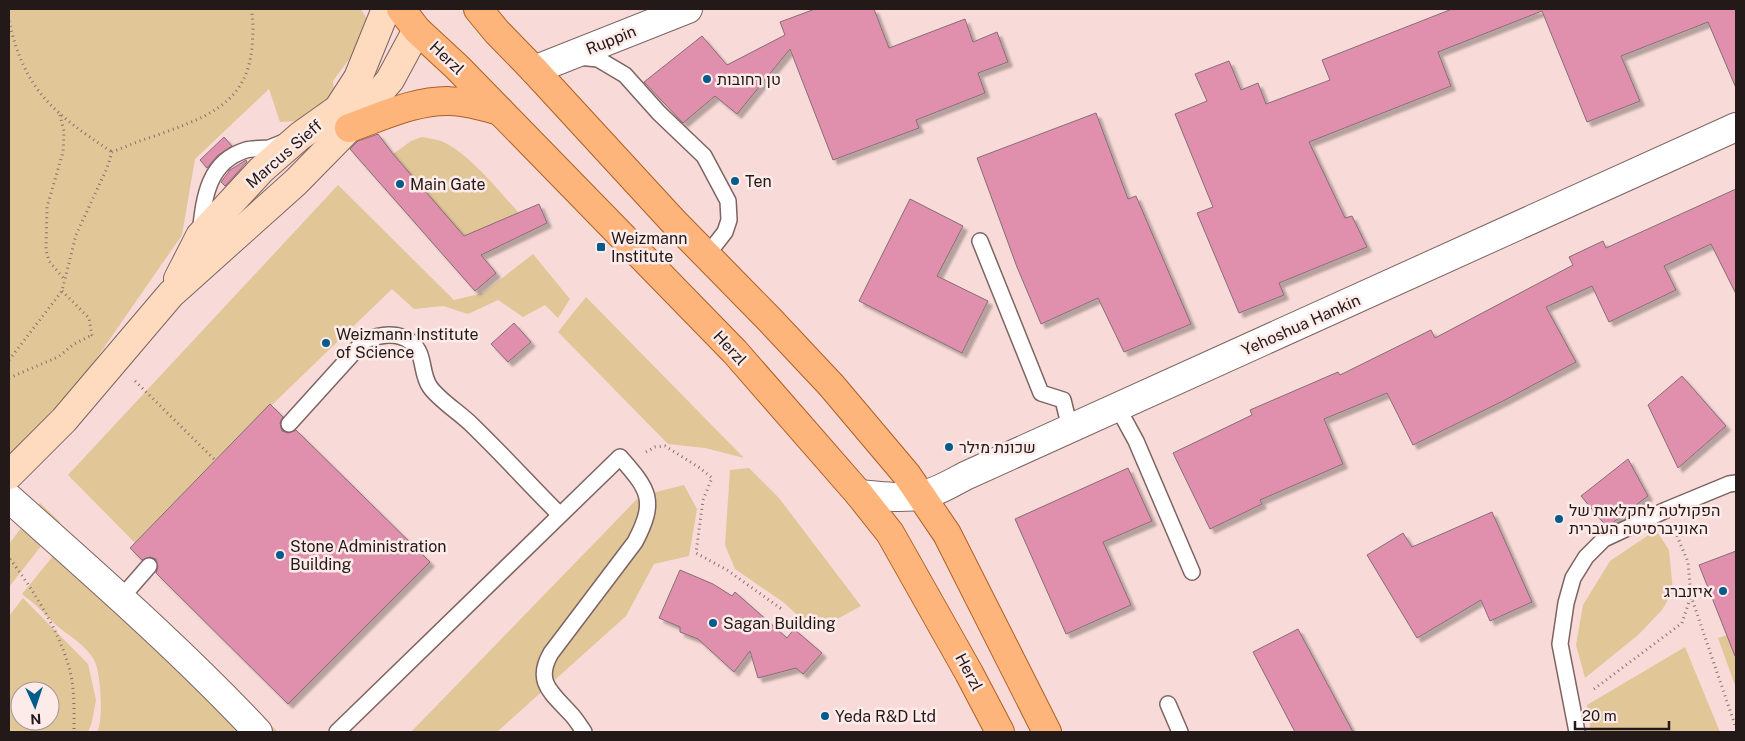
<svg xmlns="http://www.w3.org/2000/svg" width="1745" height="741" viewBox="0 0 1745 741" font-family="'Public Sans',Heebo,sans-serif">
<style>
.green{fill:#e1c697;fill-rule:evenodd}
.building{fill:#e08fad;stroke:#866e76;filter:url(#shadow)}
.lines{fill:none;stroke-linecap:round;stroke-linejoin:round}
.lane-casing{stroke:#7d6462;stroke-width:18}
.street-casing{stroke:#7d6462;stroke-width:30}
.secondary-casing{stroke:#7d6462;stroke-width:30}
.primary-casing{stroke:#b05f21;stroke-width:30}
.path{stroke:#857270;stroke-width:3;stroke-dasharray:1 4;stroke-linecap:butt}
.lane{stroke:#fff;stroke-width:15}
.street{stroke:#fff;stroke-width:28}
.secondary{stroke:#fedabe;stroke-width:28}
.primary{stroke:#fdb57c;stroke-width:28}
.poi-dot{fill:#035b8c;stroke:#fdebe9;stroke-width:2}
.labels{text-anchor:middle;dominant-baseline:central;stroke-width:5;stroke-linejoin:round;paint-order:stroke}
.street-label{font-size:16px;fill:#241919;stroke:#fdebe9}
.poi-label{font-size:16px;fill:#241919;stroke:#fdebe9;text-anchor:start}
</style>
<defs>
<filter id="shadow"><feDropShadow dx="4.5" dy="4.5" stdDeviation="1" flood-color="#0004"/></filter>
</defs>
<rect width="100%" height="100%" fill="#f8dbd8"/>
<!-- green -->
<g class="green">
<path d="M9,9H361L372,28L333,81L335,100L314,120L280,122L269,89L195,159L182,235L85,375L9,461Z"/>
<path d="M422,137C428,138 435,139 441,141C468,152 499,191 519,213L464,236L393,154L411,141Z"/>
<path d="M338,185L454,300L483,293L533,254L570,299L558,318L545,305L523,317L498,300L468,314L443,306L414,309L392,289L215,460L139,547L68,475Z"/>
<path d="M586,297L744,458L705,448L668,444L558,332Z"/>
<path d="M749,468L779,498L861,606L815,631L783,602L735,569L725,545L730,470Z"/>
<path d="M684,485L697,509L689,556L654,564L626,616L497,732H411L640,496Z"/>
<path d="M40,503L60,522L9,587V544Z"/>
<path d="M1656,530L1669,550L1673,591L1662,610L1638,635L1585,678L1576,645L1583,605L1610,561Z"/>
<path d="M71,534L278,732H97C104,720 101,669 93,658C83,643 69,636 56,625C45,614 34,603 22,594Z"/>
<path d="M23,598L88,664L96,700L92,722L88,732H9V616ZM20,691H50V721H20Z"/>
<path d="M1736,632V688L1718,638Z"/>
<path d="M1685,647L1720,732H1591L1587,705Z"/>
</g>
<!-- building -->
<g class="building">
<path d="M815,9H874L889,48L965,19L973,42L997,32L1008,62L978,73L985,93L916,120L919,128L833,160L790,49L737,114L715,96L683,123L644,82L702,36L727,65L785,35L780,22Z"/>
<path d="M1452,9H1736V88L1708,22L1621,56L1640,101L1587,122L1542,11L1438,52L1451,86L1309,142L1345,218L1352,216L1367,247L1279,283L1284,295L1239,313L1197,213L1213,207L1175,114L1207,101L1195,74L1229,61L1241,90L1258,83L1266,104L1330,80L1322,60Z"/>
<path d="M1096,113L1128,199L1136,196L1191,324L1124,352L1098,298L1041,324L1017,267L977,158Z"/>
<path d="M378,134L393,154L464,236L539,204L547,223L481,255L496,273L475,291L350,149L358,141Z"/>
<path d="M224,137L232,146L217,156L207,168L200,160Z"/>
<path d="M246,160L247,162L225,186L221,182L230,170Z"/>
<path d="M1736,189V294L1711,244L1664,266L1676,290L1609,322L1592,286L1546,307L1576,362L1505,400L1413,445L1387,393L1324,419L1343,464L1260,500L1262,504L1210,529L1173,453L1252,415L1250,410L1338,372L1340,375L1431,330L1435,338L1573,265L1569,257L1603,241L1606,248Z"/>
<path d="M910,199L963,226L937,276L988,301L962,353L859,301Z"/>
<path d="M514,323L531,342L508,362L491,344Z"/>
<path d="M1682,376L1726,426L1678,468L1648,405Z"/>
<path d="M270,404L283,417L280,423L282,431L288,433L296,430L430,562L288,704L156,573L158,567L156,559L150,557L142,560L130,548Z"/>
<path d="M1628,459L1648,496L1607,527L1581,496Z"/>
<path d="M1128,468L1152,521L1103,542L1131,605L1066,634L1015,519Z"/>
<path d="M1492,512L1532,602L1490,621L1481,600L1417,638L1367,555L1403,533L1412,547Z"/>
<path d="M1736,551V656H1735L1699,565Z"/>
<path d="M680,570L713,584L732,596L735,592L787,638L794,629L822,653L803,674L796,668L758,678L750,651L734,672L698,639L680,632V627L659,618Z"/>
<path d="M1298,629L1353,732H1295L1253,652Z"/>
</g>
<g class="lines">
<!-- lane casing -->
<g class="lane-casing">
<g id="lane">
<path d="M578,57L598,59L625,75L659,113L704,156L728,201L729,220L725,232L707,255"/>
<path d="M200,234C204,199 207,162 246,150C253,148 262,149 269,148C274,146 279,144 284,142"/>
<path d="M980,241L1041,393L1063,400L1070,428"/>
<path d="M1118,408L1136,441L1192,572"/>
<path d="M289,424L365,340C380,335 397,331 411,342C426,354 420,373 430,387C439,400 460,413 472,425C502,454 530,485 560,515"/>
<path d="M121,598L149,566"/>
<path d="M1168,704L1180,732"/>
<path d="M337,732L620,457C649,490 657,500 635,542L551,653C534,682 552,693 570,713C576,719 580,726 584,732"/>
<path d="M1577,732L1560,644L1566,603L1573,578L1586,557L1604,539L1666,510L1729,484L1736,483"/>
</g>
</g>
<!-- street casing -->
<g class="street-casing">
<g id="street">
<path d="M534,70L688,9"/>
<path d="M859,494C880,496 902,499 922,495C937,492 952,483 965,476L1736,127"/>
<path d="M9,498C94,574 180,649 258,732"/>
</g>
</g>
<!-- secondary casing -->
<g class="secondary-casing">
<g id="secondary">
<path d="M178,279L200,236L261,170L300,136L338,109L358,78L386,9"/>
<path d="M9,475L64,420L171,294L296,182L349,128L390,80L417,30"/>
</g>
</g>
<!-- primary casing -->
<g class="primary-casing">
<g id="primary">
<path d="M401,9L417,30L457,67L735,352L859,494L890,533L969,673L1000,732"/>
<path d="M478,9L497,32L534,70L672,220L770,320L831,385L907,475L947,534L1047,732"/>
<path d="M349,128C381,117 415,100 450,101C467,101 484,107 500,111"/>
</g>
</g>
<!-- path -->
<g class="path">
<path d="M9,21C25,92 55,114 112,152"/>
<path d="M60,115L64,131L63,152L47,207L46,250L49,261L64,279"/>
<path d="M62,291L89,318L92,335L95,338"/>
<path d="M9,360L62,291L76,235L107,168L112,152C125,147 138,141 152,137C200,119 247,107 252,47C253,33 254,22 251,9"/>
<path d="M9,378L58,357L74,344L92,335"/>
<path d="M135,381L215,460"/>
<path d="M646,452L655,447L665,446L700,468L712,478L703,500L696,553L727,570L783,610"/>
<path d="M10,559C34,591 60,632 70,671C75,691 74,712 74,732"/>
<path d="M1691,596L1736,728"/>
<path d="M1594,689L1682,623L1691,596L1688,562L1675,531"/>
</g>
<!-- lane -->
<use href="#lane" class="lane"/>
<!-- street -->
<use href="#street" class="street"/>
<!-- secondary -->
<use href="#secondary" class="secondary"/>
<!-- primary -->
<use href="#primary" class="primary"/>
</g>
<!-- markers -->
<g class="poi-dot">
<circle cx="707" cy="79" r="5"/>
<circle cx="735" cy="181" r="5"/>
<circle cx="400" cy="184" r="5"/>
<rect x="596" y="242" width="10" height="10" rx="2.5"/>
<circle cx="326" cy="343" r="5"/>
<circle cx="949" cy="447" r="5"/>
<circle cx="1559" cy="519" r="5"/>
<circle cx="280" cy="555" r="5"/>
<circle cx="1723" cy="591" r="5"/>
<circle cx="713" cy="623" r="5"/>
<circle cx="825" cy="716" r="5"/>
</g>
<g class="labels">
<!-- street labels -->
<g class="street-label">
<text transform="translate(611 40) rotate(-22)">Ruppin</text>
<text transform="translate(447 58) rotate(43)">Herzl</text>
<text transform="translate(284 154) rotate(-41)">Marcus Sieff</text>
<text transform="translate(1301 325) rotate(-24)">Yehoshua Hankin</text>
<text transform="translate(730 348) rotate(47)">Herzl</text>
<text transform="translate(969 672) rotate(62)">Herzl</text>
</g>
<!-- poi labels -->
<g class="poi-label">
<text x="717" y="79">טן רחובות</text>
<text x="745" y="181">Ten</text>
<text x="410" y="184">Main Gate</text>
<text x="611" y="238">Weizmann<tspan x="611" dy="18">Institute</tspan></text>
<text x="336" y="334">Weizmann Institute<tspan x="336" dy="18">of Science</tspan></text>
<text x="959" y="447">שכונת מילר</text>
<text x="1569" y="510">הפקולטה לחקלאות של<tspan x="1569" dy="18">האוניברסיטה העברית</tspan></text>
<text x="290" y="546">Stone Administration<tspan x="290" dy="18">Building</tspan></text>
<text x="1713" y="591" text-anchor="end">איזנברג</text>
<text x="723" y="623">Sagan Building</text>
<text x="835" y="716">Yeda R&amp;D Ltd</text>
</g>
</g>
<!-- border -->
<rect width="1745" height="741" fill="none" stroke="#241919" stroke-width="20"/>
<!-- north arrow -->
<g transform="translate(35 706) rotate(177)"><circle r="24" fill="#fdebe9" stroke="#a69796"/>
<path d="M0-4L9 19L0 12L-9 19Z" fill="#035b8c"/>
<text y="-8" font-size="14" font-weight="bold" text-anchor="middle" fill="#241919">N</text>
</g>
<!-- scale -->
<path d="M1575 721v8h94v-8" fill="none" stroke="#241919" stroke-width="2.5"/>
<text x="1582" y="721" font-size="15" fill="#241919" stroke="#fdebe9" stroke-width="4" paint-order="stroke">20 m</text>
</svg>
